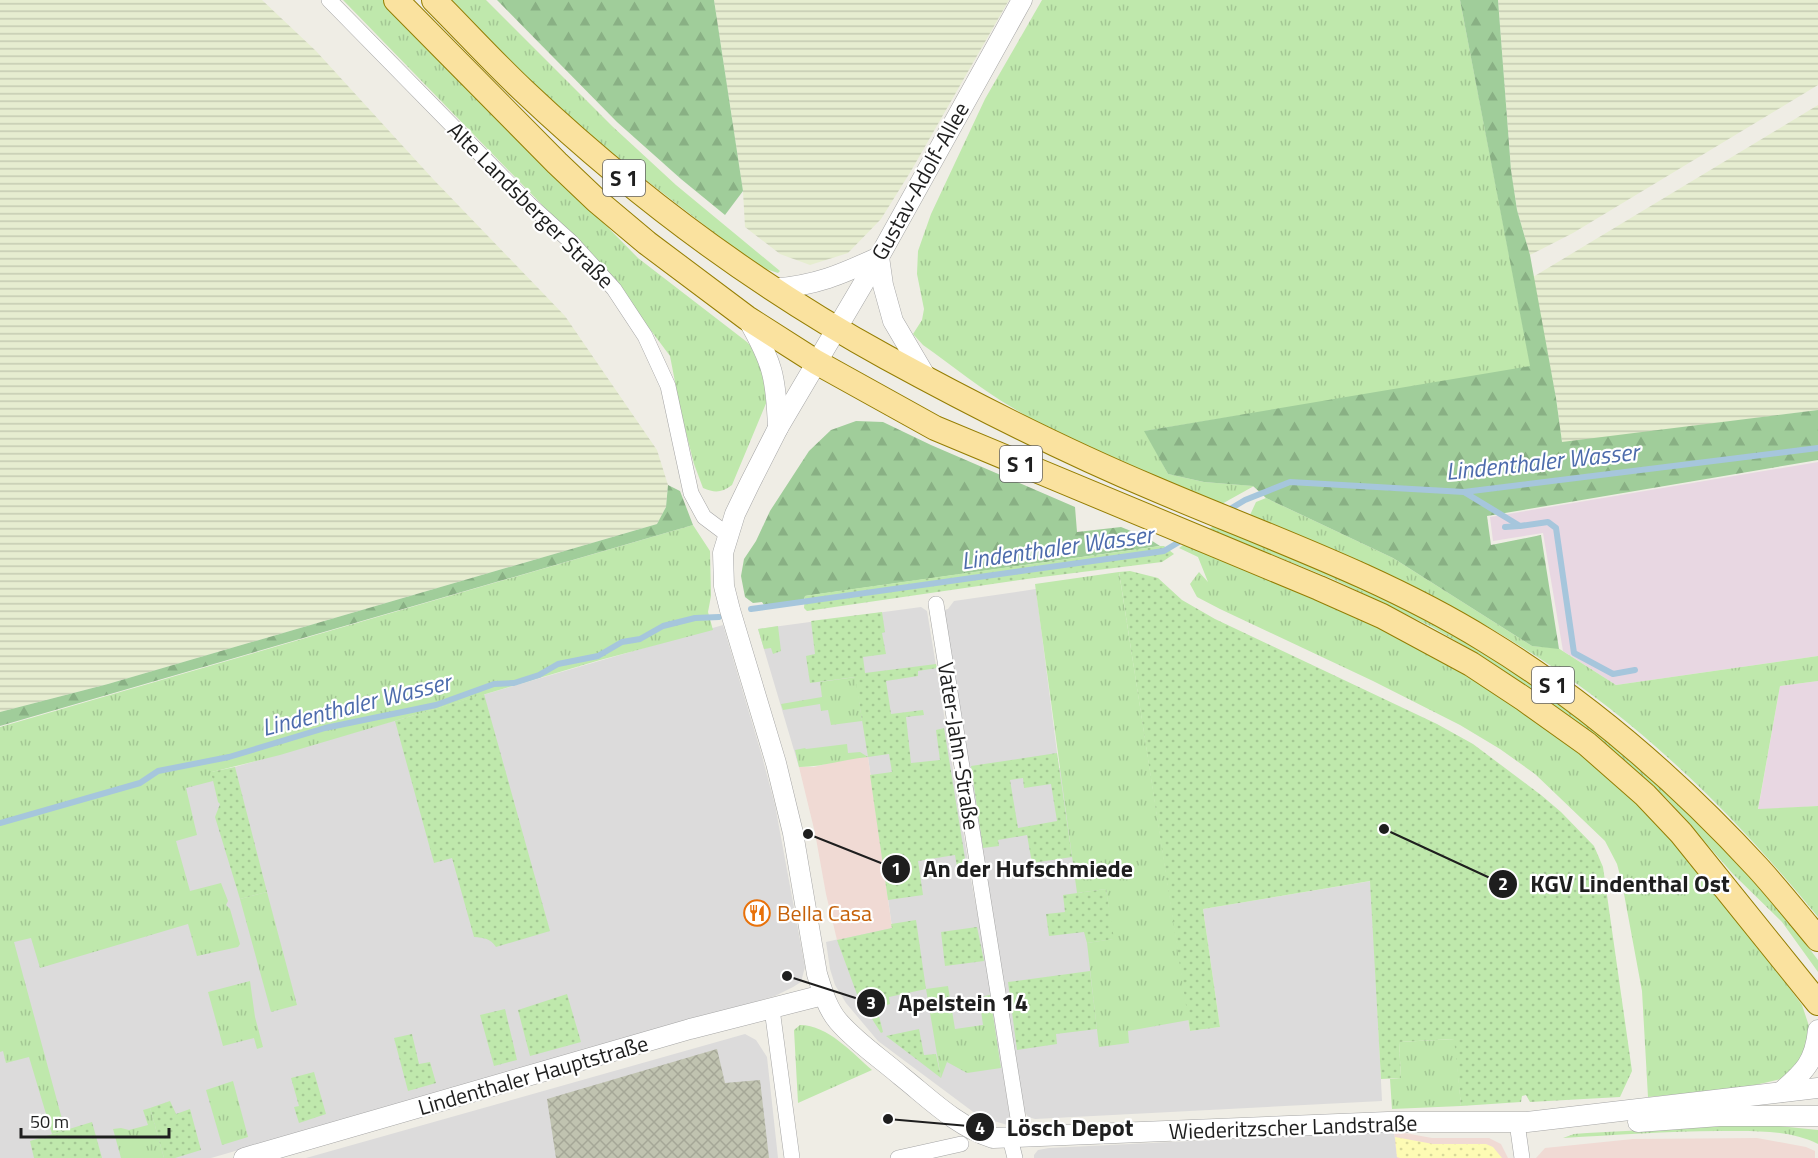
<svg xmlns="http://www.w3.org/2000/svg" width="1818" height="1158" viewBox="0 0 1818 1158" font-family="'Titillium Web',sans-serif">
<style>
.residential{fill:#dcdbdb}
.commercial{fill:#f0dad4}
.industrial{fill:#e8d7e2}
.construction{fill:url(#construction-cross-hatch)}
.farmland{fill:url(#farmland-rules)}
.grass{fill:url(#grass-tufts)}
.forest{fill:url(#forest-firs)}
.sand{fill:url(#sand-dots)}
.garden{fill:url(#garden-dots);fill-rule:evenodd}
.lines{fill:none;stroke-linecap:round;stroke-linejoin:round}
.stream{stroke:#a6c6dc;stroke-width:6}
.minor-casing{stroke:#a5a5a5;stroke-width:16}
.tertiary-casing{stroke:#a5a5a5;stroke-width:21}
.primary-casing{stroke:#957e03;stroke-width:26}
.minor{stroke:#fff;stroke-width:15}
.tertiary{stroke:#fff;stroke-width:20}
.primary{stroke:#fae29f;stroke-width:24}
.labels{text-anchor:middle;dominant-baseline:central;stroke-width:4.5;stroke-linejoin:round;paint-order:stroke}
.shield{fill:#fff;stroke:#626262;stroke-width:1.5}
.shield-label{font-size:21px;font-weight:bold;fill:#1e1e1e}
.street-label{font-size:22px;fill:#1e1e1e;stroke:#fff}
.food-label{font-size:22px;fill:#c56008;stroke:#fff;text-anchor:start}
.water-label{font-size:24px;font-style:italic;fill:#4d6cac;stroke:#fff}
.leader{fill:none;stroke:#1e1e1e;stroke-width:2}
.callout-dot{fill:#1e1e1e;stroke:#fff;stroke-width:2}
.mark-label{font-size:18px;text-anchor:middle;font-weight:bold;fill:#fff}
.callout-label{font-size:24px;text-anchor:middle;font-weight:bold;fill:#1e1e1e;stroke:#fff;stroke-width:4.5;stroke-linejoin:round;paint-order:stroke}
</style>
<defs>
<pattern id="construction-cross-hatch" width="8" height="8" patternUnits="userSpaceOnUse" patternTransform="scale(1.5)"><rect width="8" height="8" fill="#c0c3b0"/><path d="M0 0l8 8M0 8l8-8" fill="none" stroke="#a5a797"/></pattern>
<pattern id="farmland-rules" width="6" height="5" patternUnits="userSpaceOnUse" patternTransform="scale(1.5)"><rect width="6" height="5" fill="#e6edd0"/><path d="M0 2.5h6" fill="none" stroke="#c5cbb2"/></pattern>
<pattern id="grass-tufts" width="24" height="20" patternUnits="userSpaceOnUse" patternTransform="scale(1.5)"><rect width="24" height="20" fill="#bfe8ac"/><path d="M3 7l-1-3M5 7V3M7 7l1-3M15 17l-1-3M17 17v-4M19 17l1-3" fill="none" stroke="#a4c794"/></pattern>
<pattern id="forest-firs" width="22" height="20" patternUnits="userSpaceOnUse" patternTransform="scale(1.5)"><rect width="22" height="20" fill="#a0cd9a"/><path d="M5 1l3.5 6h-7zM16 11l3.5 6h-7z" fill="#89b084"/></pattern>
<pattern id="sand-dots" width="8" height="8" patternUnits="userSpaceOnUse" patternTransform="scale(1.5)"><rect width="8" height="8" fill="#fdfbb4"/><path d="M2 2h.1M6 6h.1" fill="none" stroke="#d8d79a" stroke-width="1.8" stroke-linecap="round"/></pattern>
<pattern id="garden-dots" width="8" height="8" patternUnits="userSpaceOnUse" patternTransform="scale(1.5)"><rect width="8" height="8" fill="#bfe8ac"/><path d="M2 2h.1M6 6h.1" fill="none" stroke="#a4c794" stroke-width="1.8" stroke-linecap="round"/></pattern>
</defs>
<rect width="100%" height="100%" fill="#efede5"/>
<!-- residential -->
<g class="residential">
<path d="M1036,589L1059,768L1147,757L1190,1031L1220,1027L1203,909L1371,881L1382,1101L1035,1119L1028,1117L1023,1109L944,610L948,609L954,601Z"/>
<path d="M921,607L927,611L972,885L990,979L1011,1126L980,1117L878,1041L846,1003L835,985L830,969L826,942L892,927L868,757L799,767L758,629Z"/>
<path d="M723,625L762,756L775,805L805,967L801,982L793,987L775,996L211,1158H0V835L150,787L235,767Z"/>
<path d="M745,1034L756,1040L767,1057L778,1158H306Z"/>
<path d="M1394,1131L1397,1158H1034V1155L1038,1150L1049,1148Z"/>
</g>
<!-- commercial -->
<g class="commercial">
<path d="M868,757L892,928L837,940L826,894L815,833L799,767H814L849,758Z"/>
<path d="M1394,1131L1432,1138H1489L1501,1144L1508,1158H1397Z"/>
<path d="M1757,1138L1806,1147L1815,1151V1158H1536L1545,1148L1633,1139Z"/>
</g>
<!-- industrial -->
<g class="industrial">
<path d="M1818,462V656L1616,685L1563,651L1543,533L1493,541L1490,517Z"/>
<path d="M1818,681V806L1758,810L1780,686Z"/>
</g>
<!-- construction -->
<path class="construction" d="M717,1049L725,1083L760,1080L769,1158H556L547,1099Z"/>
<!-- farmland -->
<g class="farmland">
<path d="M0,0H262L316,51L433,179L565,316L657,450L668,485L666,507L657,524L108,684L0,712Z"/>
<path d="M714,0H1009L911,171L881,219L848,253L810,265L780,254L745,227L743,191Z"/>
<path d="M1498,0H1818V85L1573,233L1530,255L1517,210L1511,170Z"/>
<path d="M1818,105V410L1562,443L1556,398L1533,277Z"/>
</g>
<!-- grass -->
<g class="grass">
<path d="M343,0H384L638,258L747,342L760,356L766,371L767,401L732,485C721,493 715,493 703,488L694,464L681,413L670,356L617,285L582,246Z"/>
<path d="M450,0H486L612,126L676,185L780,271L778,273L766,269L751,261L629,167L579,125L529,80Z"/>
<path d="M1042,0H1460L1531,368L1145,431L1168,474L1204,482L1254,486L1220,505C1151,475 1078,448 1013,408C982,390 953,366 923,345L913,334L922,320L924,309L917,274L918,251L931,214L985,99Z"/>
<path d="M1266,498L1393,558L1532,646L1558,648L1616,685L1818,656V681L1780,686L1758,809L1818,806V917C1738,819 1646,727 1539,658C1448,599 1351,555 1250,515L1256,502Z"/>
<path d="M693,525L710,551L711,596L708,612L713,630L600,660L280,755L212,772L213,781L186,788L197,835L176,841L190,891L221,883L228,901L226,905L230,909L240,944L238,947L197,956L188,924L40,968L31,938L14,942L65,1130L52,1134L29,1057L6,1063L3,1051L0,1052V727Z"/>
<path d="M1215,525L1307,563L1412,612L1457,636L1551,696L1633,759L1744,868L1783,914L1818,960V972L1782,922L1733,874L1668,800L1599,738L1524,684L1480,655L1432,627L1335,580L1209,529Z"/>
<path d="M1186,543L1365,620L1474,679L1564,741L1620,786L1659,824L1749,933L1802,1005L1810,1029L1804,1060L1781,1079L1738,1089L1648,1097L1642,991L1622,883L1617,864L1605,841L1535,774L1500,749L1460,725L1373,681L1220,609L1197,597L1190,584L1199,572L1208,582L1198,557L1179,548Z"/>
<path d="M1119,572L1189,1020L1128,1031L1129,1043L1099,1047L1087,943L1113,939L1106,889L1077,893L1035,584Z"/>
<path d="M778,626L781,651L773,654L771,648L764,649L758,629Z"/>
<path d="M856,677L862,721L831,725L828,710L821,711L820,704L783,710L781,704L822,697L820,682Z"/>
<path d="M847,744L848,753L860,752L868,757C845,759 823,767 799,767L795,750L805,748L806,749Z"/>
<path d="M267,892L297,1005L271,1012L240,899Z"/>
<path d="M250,981L255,1017L263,1047L257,1049L254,1038L223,1046L208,992Z"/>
<path d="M948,986L955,1029L983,1025L979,997L990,995L1001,1068L967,1073L947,1062L941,1078L926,989Z"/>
<path d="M800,1025C828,1025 852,1053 872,1070L798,1103L794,1030Z"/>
<path d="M1455,1039L1461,1106L1392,1109L1390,1079L1401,1078L1399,1042Z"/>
<path d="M233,1081L248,1137L222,1145L206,1090Z"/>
<path d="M150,1108L164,1158H121L113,1129L121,1128L129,1130L148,1125L143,1110Z"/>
<path d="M1722,1126H1779L1818,1130V1144C1789,1129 1750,1131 1719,1131C1667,1131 1615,1135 1563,1138L1574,1134L1587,1133Z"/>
</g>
<!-- forest -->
<g class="forest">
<path d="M497,0H714L743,191L725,215L681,179L617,122Z"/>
<path d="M1460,0H1498L1511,170L1517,210L1530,255L1556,398L1562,442L1818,410V460L1487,516L1491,545L1541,535L1559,649L1532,646L1393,558L1266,498L1253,486L1204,482L1168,474L1144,431L1530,366Z"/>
<path d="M856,421L883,422L931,445L1075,507L1077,532L1121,527L1146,537L1160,546L805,596L804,600L764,605L762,602L753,603L745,597L741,576L744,559L756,541L770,511L809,451L831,430Z"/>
<path d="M668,485L680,491L693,525L0,726V712L108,684L657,524L666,507Z"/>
</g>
<!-- sand -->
<path class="sand" d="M1395,1137L1433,1144H1486L1493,1147L1502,1158H1400L1397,1157Z"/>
<!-- garden -->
<g class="garden">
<path d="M1160,546H1164L1174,554L1162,562L1034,578L807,611L804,608L805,596L817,594Z"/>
<path d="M1130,571L1158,578L1182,600L1215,619L1437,724L1473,744L1541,795L1561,812L1594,846L1603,867L1632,1071L1620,1097L1530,1102L1526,1095L1522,1096L1521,1102L1461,1106L1454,1039L1399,1042L1401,1078L1381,1079L1370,881L1203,909L1220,1027L1190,1031L1120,578L1119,572Z"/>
<path d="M882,612L885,632L882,633L886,654L863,657L865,673L936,664L937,668L918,671V676L886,681L891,714L923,710L924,715L906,717L911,763L940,760L936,730L944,728L968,877L959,879L955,855L918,861L923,895L888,900L870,775L892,772L889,754L868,757L855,677L810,683L806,656L815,654L811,621Z"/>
<path d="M484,694L550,931L496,947C490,938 484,938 474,937L452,858L434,863L395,721Z"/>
<path d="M1057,753L1072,857L1032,863L1027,835L998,840L999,846L983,848L971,766ZM1023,778L1024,788L1051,784L1057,821L1018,828L1010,780Z"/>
<path d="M235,767L267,892L240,899L215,817L220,804L218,802L211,772Z"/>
<path d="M1106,889L1114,939L1087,943L1084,932L1049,936L1046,914L1065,912L1063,895Z"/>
<path d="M916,920L926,989L889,997L890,1004L877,1008L883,1032L881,1033L858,997L837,940L892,928L891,924Z"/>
<path d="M977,927L984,961L945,966L941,932Z"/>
<path d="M1090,971L1097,1029L1056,1034L1057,1044L1017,1050L1008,982Z"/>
<path d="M567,994L581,1042L530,1056L518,1010Z"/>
<path d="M505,1009L517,1060L494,1066L480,1015Z"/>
<path d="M919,1029L924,1055L936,1054L941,1078L886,1036Z"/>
<path d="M412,1034L419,1064L430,1062L436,1083L408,1091L394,1038Z"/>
<path d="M314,1072L326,1114L299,1123L294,1107L299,1106L291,1078Z"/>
<path d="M170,1101L176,1114L190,1109L201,1150L175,1158H164L150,1108Z"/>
<path d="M92,1122L102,1158H34L30,1141Z"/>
</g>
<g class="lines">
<!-- stream -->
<g class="stream">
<path d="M1464,492L1520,526L1548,522L1556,528L1574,653L1613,674L1635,670"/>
<path d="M1225,512L1245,500L1290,482L1464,492L1818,448"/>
<path d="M1505,527L1519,526"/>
<path d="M751,609L1164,551L1184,539"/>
<path d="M0,823L140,783L158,771L229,757L325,728L436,705L494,684L514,683L539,675L558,664L598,656L622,642L640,639L663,626L695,618L719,617"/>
</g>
<!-- minor casing -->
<g class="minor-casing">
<g id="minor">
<path d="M329,0L529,204L571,242L614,289L645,336L668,386L691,493L704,517L728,535"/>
<path d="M936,604L1021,1137"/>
<path d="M772,1009L792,1158"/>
<path d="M1517,1123L1522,1158"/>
<path d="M1010,1138L1015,1158"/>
<path d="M898,1158L961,1144"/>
</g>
</g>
<!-- tertiary casing -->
<g class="tertiary-casing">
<g id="tertiary">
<path d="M1022,0L879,257L778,428L750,483L735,514L723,553L724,586L730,610L776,763L793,833L817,974C822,990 827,1008 838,1021C856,1042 880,1058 901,1076C930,1099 956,1126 993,1138L1388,1122H1527L1818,1088"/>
<path d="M879,257L883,285L893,321L926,377"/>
<path d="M773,289C817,285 840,275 879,257"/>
<path d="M747,318C773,363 776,377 778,428"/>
<path d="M1781,1092C1804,1072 1815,1062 1818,1030"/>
<path d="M1638,1122L1720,1116H1818"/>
<path d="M244,1158L690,1029L823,995"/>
</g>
</g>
<!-- primary casing -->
<g class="primary-casing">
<g id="primary">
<path d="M396,0L557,163L597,201L647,243L747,318L816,362L935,428L1319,588L1382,616L1471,664L1524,699L1587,744L1645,795L1681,833L1818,1003"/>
<path d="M434,0C464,30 493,62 524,91C632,193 755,285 886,357C972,404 1062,450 1153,488C1265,536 1381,576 1485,640C1587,702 1677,780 1758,868C1779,891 1798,915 1818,939"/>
</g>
</g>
<!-- minor -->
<use href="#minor" class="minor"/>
<!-- tertiary -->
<use href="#tertiary" class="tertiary"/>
<!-- primary -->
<use href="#primary" class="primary"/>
</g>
<!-- icons -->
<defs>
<g id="restaurant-ring" transform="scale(1.35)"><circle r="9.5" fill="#fff" stroke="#e8710a" stroke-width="1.5"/><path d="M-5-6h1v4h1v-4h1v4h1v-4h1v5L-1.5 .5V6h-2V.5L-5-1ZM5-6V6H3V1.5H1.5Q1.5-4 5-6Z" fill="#e8710a"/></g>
</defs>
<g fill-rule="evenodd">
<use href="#restaurant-ring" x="757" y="913"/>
</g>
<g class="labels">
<!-- shield labels -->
<g class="shield">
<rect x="603" y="160" width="42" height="36" rx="4.5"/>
<rect x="1000" y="446" width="42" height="36" rx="4.5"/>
<rect x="1532" y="667" width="42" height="36" rx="4.5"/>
</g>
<g class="shield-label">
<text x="624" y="178">S 1</text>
<text x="1021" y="464">S 1</text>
<text x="1553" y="685">S 1</text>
</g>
<!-- street labels -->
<g class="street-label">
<text transform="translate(920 181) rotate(-61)">Gustav-Adolf-Allee</text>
<text transform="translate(531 205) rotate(45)">Alte Landsberger Straße</text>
<text transform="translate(959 746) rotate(81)">Vater-Jahn-Straße</text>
<text transform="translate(533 1075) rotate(-16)">Lindenthaler Hauptstraße</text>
<text transform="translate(1293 1127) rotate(-2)">Wiederitzscher Landstraße</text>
</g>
<!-- food labels -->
<g class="food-label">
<text x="777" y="913">Bella Casa</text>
</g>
<!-- water labels -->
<g class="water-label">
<text transform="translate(1542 461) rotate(-6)">Lindenthaler Wasser</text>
<text transform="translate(1057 547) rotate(-8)">Lindenthaler Wasser</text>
<text transform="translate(356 704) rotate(-14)">Lindenthaler Wasser</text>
</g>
</g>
<!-- callouts -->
<path class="leader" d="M808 834L896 869M1384 829L1503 884M787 976L871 1003M888 1119L980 1127"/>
<g class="callout-dot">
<circle cx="808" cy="834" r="6"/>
<circle cx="1384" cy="829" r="6"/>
<circle cx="787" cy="976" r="6"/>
<circle cx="888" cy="1119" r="6"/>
<circle cx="896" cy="869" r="15"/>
<circle cx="1503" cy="884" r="15"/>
<circle cx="871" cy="1003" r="15"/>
<circle cx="980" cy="1127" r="15"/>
</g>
<g class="mark-label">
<text x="896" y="875">1</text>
<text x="1503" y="890">2</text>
<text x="871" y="1009">3</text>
<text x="980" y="1134">4</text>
</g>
<g class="callout-label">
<text x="1028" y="877">An der Hufschmiede</text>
<text x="1630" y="892">KGV Lindenthal Ost</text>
<text x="963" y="1011">Apelstein 14</text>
<text x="1070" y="1136">Lösch Depot</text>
</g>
<!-- scale -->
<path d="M21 1128v9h148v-9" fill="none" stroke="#1e1e1e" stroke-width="3"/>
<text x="30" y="1128" font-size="18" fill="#1e1e1e" stroke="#ffffff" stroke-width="4.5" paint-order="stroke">50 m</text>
</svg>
